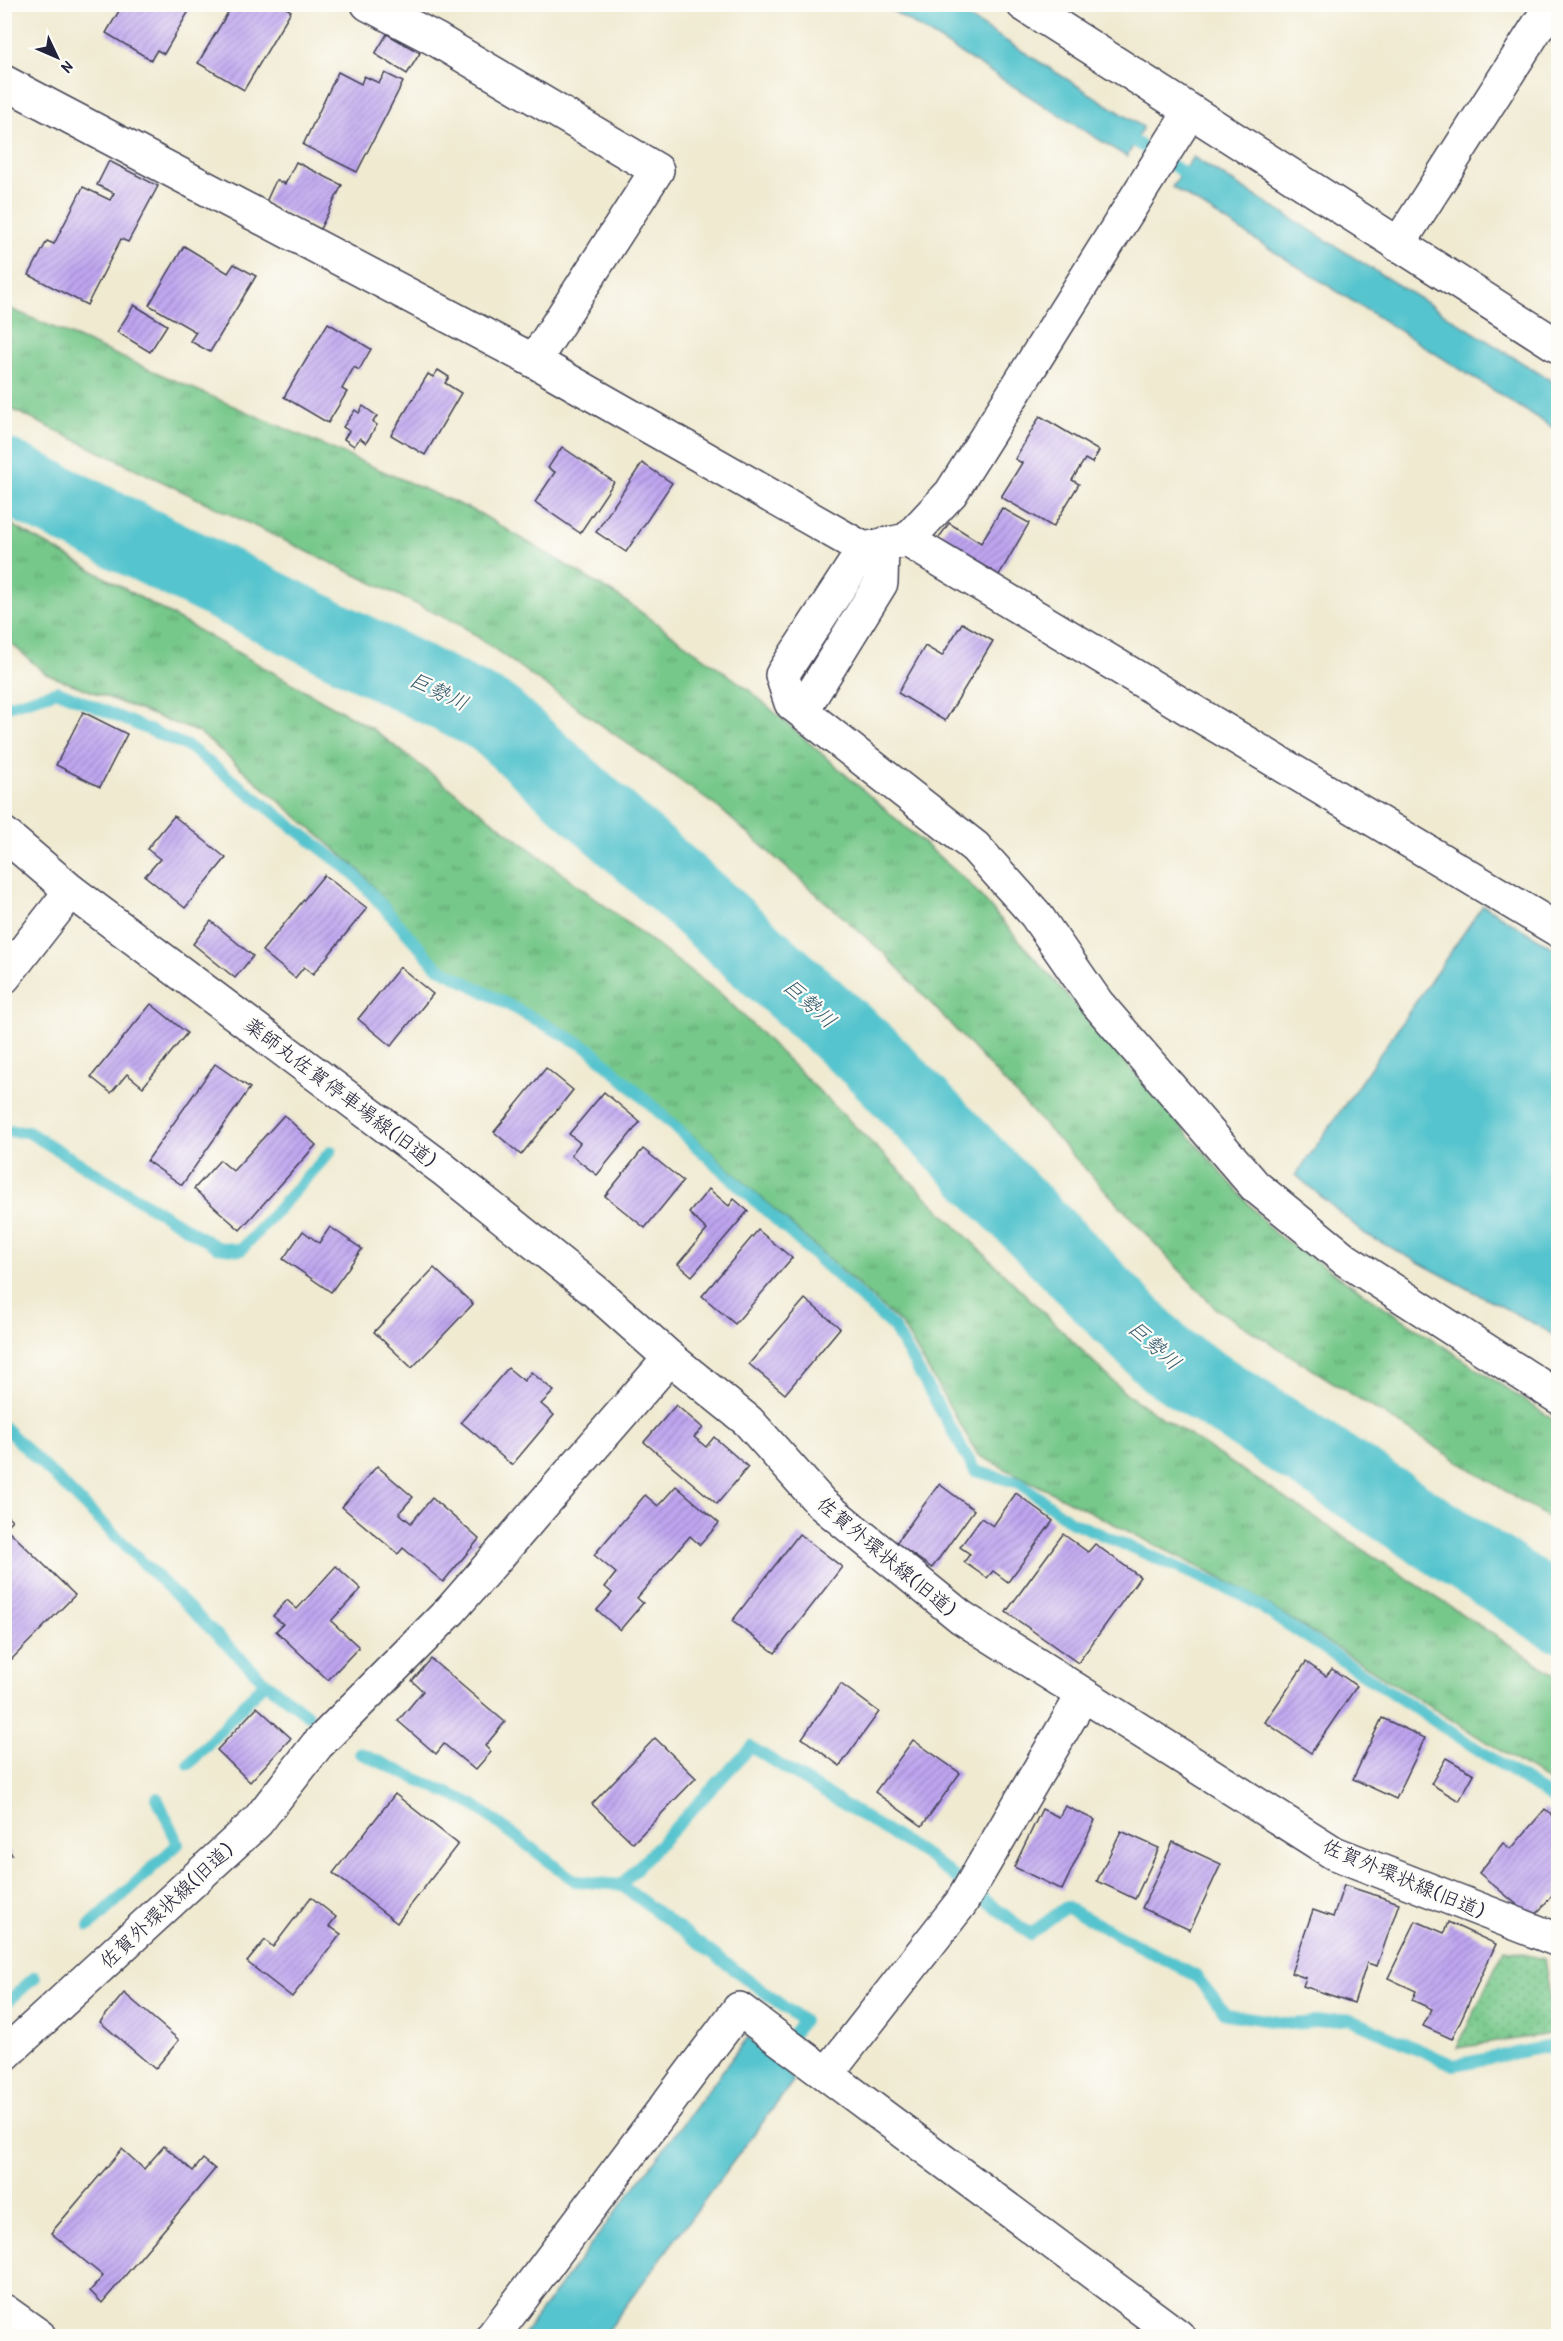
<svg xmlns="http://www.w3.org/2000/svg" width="1563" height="2341" viewBox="0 0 1563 2341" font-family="'Patrick Hand','Klee One',sans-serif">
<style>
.grass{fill:url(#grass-tufts);stroke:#4c7562;stroke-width:1.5}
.garden{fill:url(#garden-dots);stroke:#4c7562;stroke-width:1.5}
.water{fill:#57c4ce;stroke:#3c7384;stroke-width:1.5}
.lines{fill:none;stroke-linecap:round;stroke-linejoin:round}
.stream{stroke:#57c4ce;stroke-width:12}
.river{stroke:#57c4ce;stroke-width:74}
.building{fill:url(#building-hatch)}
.minor-casing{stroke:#414052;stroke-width:36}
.minor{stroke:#fff;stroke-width:33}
.labels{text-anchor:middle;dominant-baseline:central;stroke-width:4.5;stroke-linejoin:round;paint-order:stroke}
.street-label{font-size:20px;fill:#22223b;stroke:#fdfcf7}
.water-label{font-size:21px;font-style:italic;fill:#355b6e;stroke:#fdfcf7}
</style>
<defs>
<pattern id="grass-tufts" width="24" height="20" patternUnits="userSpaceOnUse" patternTransform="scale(1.5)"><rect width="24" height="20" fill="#76c88a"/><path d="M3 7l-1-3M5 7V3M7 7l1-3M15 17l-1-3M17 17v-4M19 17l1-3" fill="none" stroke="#60a272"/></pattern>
<pattern id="garden-dots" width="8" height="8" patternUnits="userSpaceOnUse" patternTransform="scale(1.5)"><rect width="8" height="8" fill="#76c88a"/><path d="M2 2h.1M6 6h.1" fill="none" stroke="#60a272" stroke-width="1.8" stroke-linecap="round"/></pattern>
<pattern id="building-hatch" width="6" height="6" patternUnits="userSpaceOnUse" patternTransform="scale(1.5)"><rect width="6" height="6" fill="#bfa5f0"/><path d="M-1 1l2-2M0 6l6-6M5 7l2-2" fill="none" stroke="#9b86c4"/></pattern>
</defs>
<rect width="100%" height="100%" fill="#fdfcf7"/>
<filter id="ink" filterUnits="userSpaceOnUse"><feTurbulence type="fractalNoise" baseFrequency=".0167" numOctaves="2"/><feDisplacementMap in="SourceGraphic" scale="12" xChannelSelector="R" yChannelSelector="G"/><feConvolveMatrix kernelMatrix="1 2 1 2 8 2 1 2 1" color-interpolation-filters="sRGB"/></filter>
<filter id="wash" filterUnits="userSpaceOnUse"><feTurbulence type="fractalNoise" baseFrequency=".008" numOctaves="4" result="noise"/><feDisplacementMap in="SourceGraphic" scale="24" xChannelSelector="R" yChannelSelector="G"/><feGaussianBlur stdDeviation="1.35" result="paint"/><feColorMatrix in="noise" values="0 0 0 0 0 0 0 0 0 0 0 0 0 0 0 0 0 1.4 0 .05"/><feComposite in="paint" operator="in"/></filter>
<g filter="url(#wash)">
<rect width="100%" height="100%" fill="#f0ead1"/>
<!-- grass -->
<g class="grass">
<path d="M4,306L479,513L621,598L748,689L969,883L1274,1233L1558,1423V1524L1215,1308L886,955L720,809L462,626L5,406Z"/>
<path d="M5,521L371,728L722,995L1126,1394L1558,1677V1787L1246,1591L978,1455L902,1325L590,1043L436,961L359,870L200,733L46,674L5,638Z"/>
</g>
<!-- garden -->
<path class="garden" d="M1504,1949L1544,1959L1556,2033L1457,2048Z"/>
<!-- water -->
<g class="water">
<path d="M883,5H949L1143,127L1127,157Z"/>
<path d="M1193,157L1558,385V431L1172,187Z"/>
<path d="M1483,905L1558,951V1339L1544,1329L1365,1234L1296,1175Z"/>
<path d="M748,2037L794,2080L603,2336H522Z"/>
</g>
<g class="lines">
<!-- stream -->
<g class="stream">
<path d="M1123,134L1197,181"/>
<path d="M4,707L58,691L189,747L353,873L436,966L590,1049L894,1328L975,1471L1020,1483L1070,1521L1244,1596L1558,1802"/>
<path d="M4,1131L28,1132L217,1247L241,1250L331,1151"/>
<path d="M4,1427L265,1682L308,1715"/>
<path d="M360,1753L474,1805L575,1881L621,1885L751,1747L927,1856L1030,1934L1066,1907L1196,1976L1226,2014L1291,2024L1350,2019L1454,2065L1556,2045L1558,2047"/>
<path d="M189,1764L265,1682"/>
<path d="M621,1885L803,2021L763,2071"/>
<path d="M89,1926L178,1844L157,1798"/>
<path d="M4,2005L35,1977"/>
</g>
<!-- river -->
<path class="river" d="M4,475L493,718L871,1058L1166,1360L1558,1614"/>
</g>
<g id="blocks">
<!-- building -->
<g class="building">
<path d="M123,4H193L164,54L157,50L151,60L106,33Z"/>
<path d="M233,4H280L291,11L244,90L198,63Z"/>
<path d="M387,34L420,53L407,74L375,54Z"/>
<path d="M338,72L361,84L364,76L379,83L385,73L403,82L357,172L303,145Z"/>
<path d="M109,161L158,186L128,242L121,239L87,305L29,275L47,241L54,244L83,187L110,200L114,193L97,185Z"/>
<path d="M296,162L342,185L320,229L266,202L276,180L285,184Z"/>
<path d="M184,246L228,273L234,264L256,276L210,352L190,341L196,332L149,305Z"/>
<path d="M134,305L167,325L150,352L117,332Z"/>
<path d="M328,323L371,349L359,370L354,367L342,389L347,392L328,423L284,397Z"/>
<path d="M438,370L449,377L445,383L461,393L425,455L391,435L428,374L433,377Z"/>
<path d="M363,406L377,416L373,422L377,425L366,443L360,438L354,446L344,439L349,431L343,427L355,410L359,413Z"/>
<path d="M1040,416L1099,451L1092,463L1085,459L1072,480L1079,484L1053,527L1001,497L1022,463L1015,459Z"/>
<path d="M562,447L614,482L580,533L535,502L555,472L548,468Z"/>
<path d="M642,463L672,483L626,552L596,532Z"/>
<path d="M1002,508L1029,523L999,575L938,539L949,523L981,543Z"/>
<path d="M962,623L993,641L945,721L898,693L925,646L942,656Z"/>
<path d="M83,712L127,734L100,787L56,765Z"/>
<path d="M174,816L226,858L185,908L145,876L160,859L147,849Z"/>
<path d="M324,875L367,908L313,974L304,967L295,978L262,951Z"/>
<path d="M211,921L253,956L235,978L193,944Z"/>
<path d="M400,967L433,994L391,1046L358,1019Z"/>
<path d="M151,1004L187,1033L143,1087L127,1074L111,1093L91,1077Z"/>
<path d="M215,1064L250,1088L182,1185L147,1161Z"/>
<path d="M546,1068L573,1090L521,1155L494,1132Z"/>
<path d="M604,1092L640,1122L597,1175L571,1155L580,1143L569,1134Z"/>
<path d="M284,1115L316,1145L240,1230L194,1189L220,1160L233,1171Z"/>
<path d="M643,1149L683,1181L645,1228L605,1196Z"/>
<path d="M709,1189L729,1206L734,1199L748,1211L692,1276L678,1264L707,1230L689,1213Z"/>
<path d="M330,1227L362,1249L331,1292L283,1259L303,1231L319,1243Z"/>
<path d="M758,1230L792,1258L735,1324L702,1296Z"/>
<path d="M434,1268L473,1304L412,1368L374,1332Z"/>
<path d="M805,1299L840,1328L785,1394L749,1364Z"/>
<path d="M508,1368L524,1381L531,1372L554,1391L541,1404L554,1415L512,1465L461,1422Z"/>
<path d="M676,1405L703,1428L694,1437L706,1447L714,1437L748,1467L717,1504L644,1442Z"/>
<path d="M377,1466L413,1497L399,1513L411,1523L432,1498L479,1539L443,1582L403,1548L398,1554L342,1507Z"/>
<path d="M939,1484L974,1510L932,1568L896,1543Z"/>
<path d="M676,1486L719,1523L700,1545L690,1536L637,1598L643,1603L620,1630L597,1610L612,1593L605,1587L616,1573L594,1555L645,1495L658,1506Z"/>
<path d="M1016,1493L1053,1521L1008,1582L993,1571L987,1578L964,1562L970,1554L960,1547L981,1518L993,1526Z"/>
<path d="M4,1513L12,1520L5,1527L75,1595L4,1667Z"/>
<path d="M799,1534L842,1567L775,1653L732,1621Z"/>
<path d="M1063,1534L1088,1552L1095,1544L1140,1577L1078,1663L1006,1612Z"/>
<path d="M336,1566L361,1589L331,1621L359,1647L328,1680L276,1631L283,1624L273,1616L287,1600L297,1609Z"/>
<path d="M431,1659L505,1722L485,1746L491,1752L475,1770L444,1744L436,1754L398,1721L423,1691L412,1681Z"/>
<path d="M1306,1662L1326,1676L1332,1669L1357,1686L1311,1753L1265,1722Z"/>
<path d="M841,1684L879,1712L840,1766L802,1738Z"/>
<path d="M257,1707L291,1738L250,1782L217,1750Z"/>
<path d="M1382,1718L1425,1738L1396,1799L1353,1779Z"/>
<path d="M655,1738L696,1778L633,1843L592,1804Z"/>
<path d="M913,1740L960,1773L922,1826L875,1792Z"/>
<path d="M1446,1758L1474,1774L1459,1801L1431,1784Z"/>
<path d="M395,1794L458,1844L397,1923L333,1873Z"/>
<path d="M1065,1806L1095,1820L1062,1890L1014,1867L1042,1809L1059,1817Z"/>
<path d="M1545,1809L1558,1821V1899L1553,1894L1533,1918L1479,1873L1503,1843L1511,1849Z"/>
<path d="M1121,1831L1159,1848L1135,1899L1097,1881Z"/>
<path d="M1173,1842L1221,1864L1190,1930L1142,1908Z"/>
<path d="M4,1846L12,1854L4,1862Z"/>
<path d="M1344,1885L1399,1903L1377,1966L1367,1963L1354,2003L1303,1986L1306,1978L1291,1973L1313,1910L1333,1917Z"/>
<path d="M311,1897L336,1917L329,1926L341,1934L292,1997L247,1962L265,1940L273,1947Z"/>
<path d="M1416,1921L1444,1933L1448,1922L1496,1944L1452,2039L1423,2026L1432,2009L1412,2000L1416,1991L1388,1978Z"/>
<path d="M124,1993L179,2040L155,2069L100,2022Z"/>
<path d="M164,2146L193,2171L203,2159L215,2169L102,2303L90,2291L103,2276L51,2233L122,2149L144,2169Z"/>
</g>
</g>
</g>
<g filter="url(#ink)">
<use href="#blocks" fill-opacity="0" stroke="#414052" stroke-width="1.5"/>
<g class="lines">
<!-- minor casing -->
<g class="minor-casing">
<g id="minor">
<path d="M368,4L437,40L657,170L534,361"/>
<path d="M1023,4L1558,346"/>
<path d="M4,82L534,361L864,549L907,540L951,493L1190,112"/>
<path d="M1398,245L1552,4"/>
<path d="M907,540L1558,930"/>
<path d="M864,549L782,675L791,703L975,847L1036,915L1097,1003L1255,1186L1346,1260L1558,1397"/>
<path d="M802,711L881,583L882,545"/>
<path d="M4,834L71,891L443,1169L596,1292L670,1358L748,1421L822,1504L961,1617L1334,1853L1558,1940"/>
<path d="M4,977L71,891"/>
<path d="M4,2055L257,1822L317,1745L451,1610L670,1358"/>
<path d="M827,2074L961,1903L1083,1695"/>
<path d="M4,2311L39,2336"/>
<path d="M493,2336L739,2009L1178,2336"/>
</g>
</g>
<!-- minor -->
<use href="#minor" class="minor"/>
</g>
</g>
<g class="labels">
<!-- street labels -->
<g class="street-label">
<text transform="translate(341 1092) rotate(37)">薬師丸佐賀停車場線(旧道)</text>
<text transform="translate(887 1556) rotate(40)">佐賀外環状線(旧道)</text>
<text transform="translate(1404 1878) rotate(23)">佐賀外環状線(旧道)</text>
<text transform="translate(166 1905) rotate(-43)">佐賀外環状線(旧道)</text>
</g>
<!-- water labels -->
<g class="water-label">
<text transform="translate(439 691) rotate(26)">巨勢川</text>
<text transform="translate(810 1003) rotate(42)">巨勢川</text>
<text transform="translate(1155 1345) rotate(42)">巨勢川</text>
</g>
</g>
<!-- margin -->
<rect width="1563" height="2341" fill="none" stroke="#fdfcf7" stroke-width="24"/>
<!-- north arrow -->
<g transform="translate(57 57) rotate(134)" stroke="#fdfcf7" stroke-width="4.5" paint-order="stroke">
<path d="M0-4.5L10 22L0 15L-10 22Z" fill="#22223b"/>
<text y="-9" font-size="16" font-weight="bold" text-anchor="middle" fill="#22223b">N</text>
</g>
</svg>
